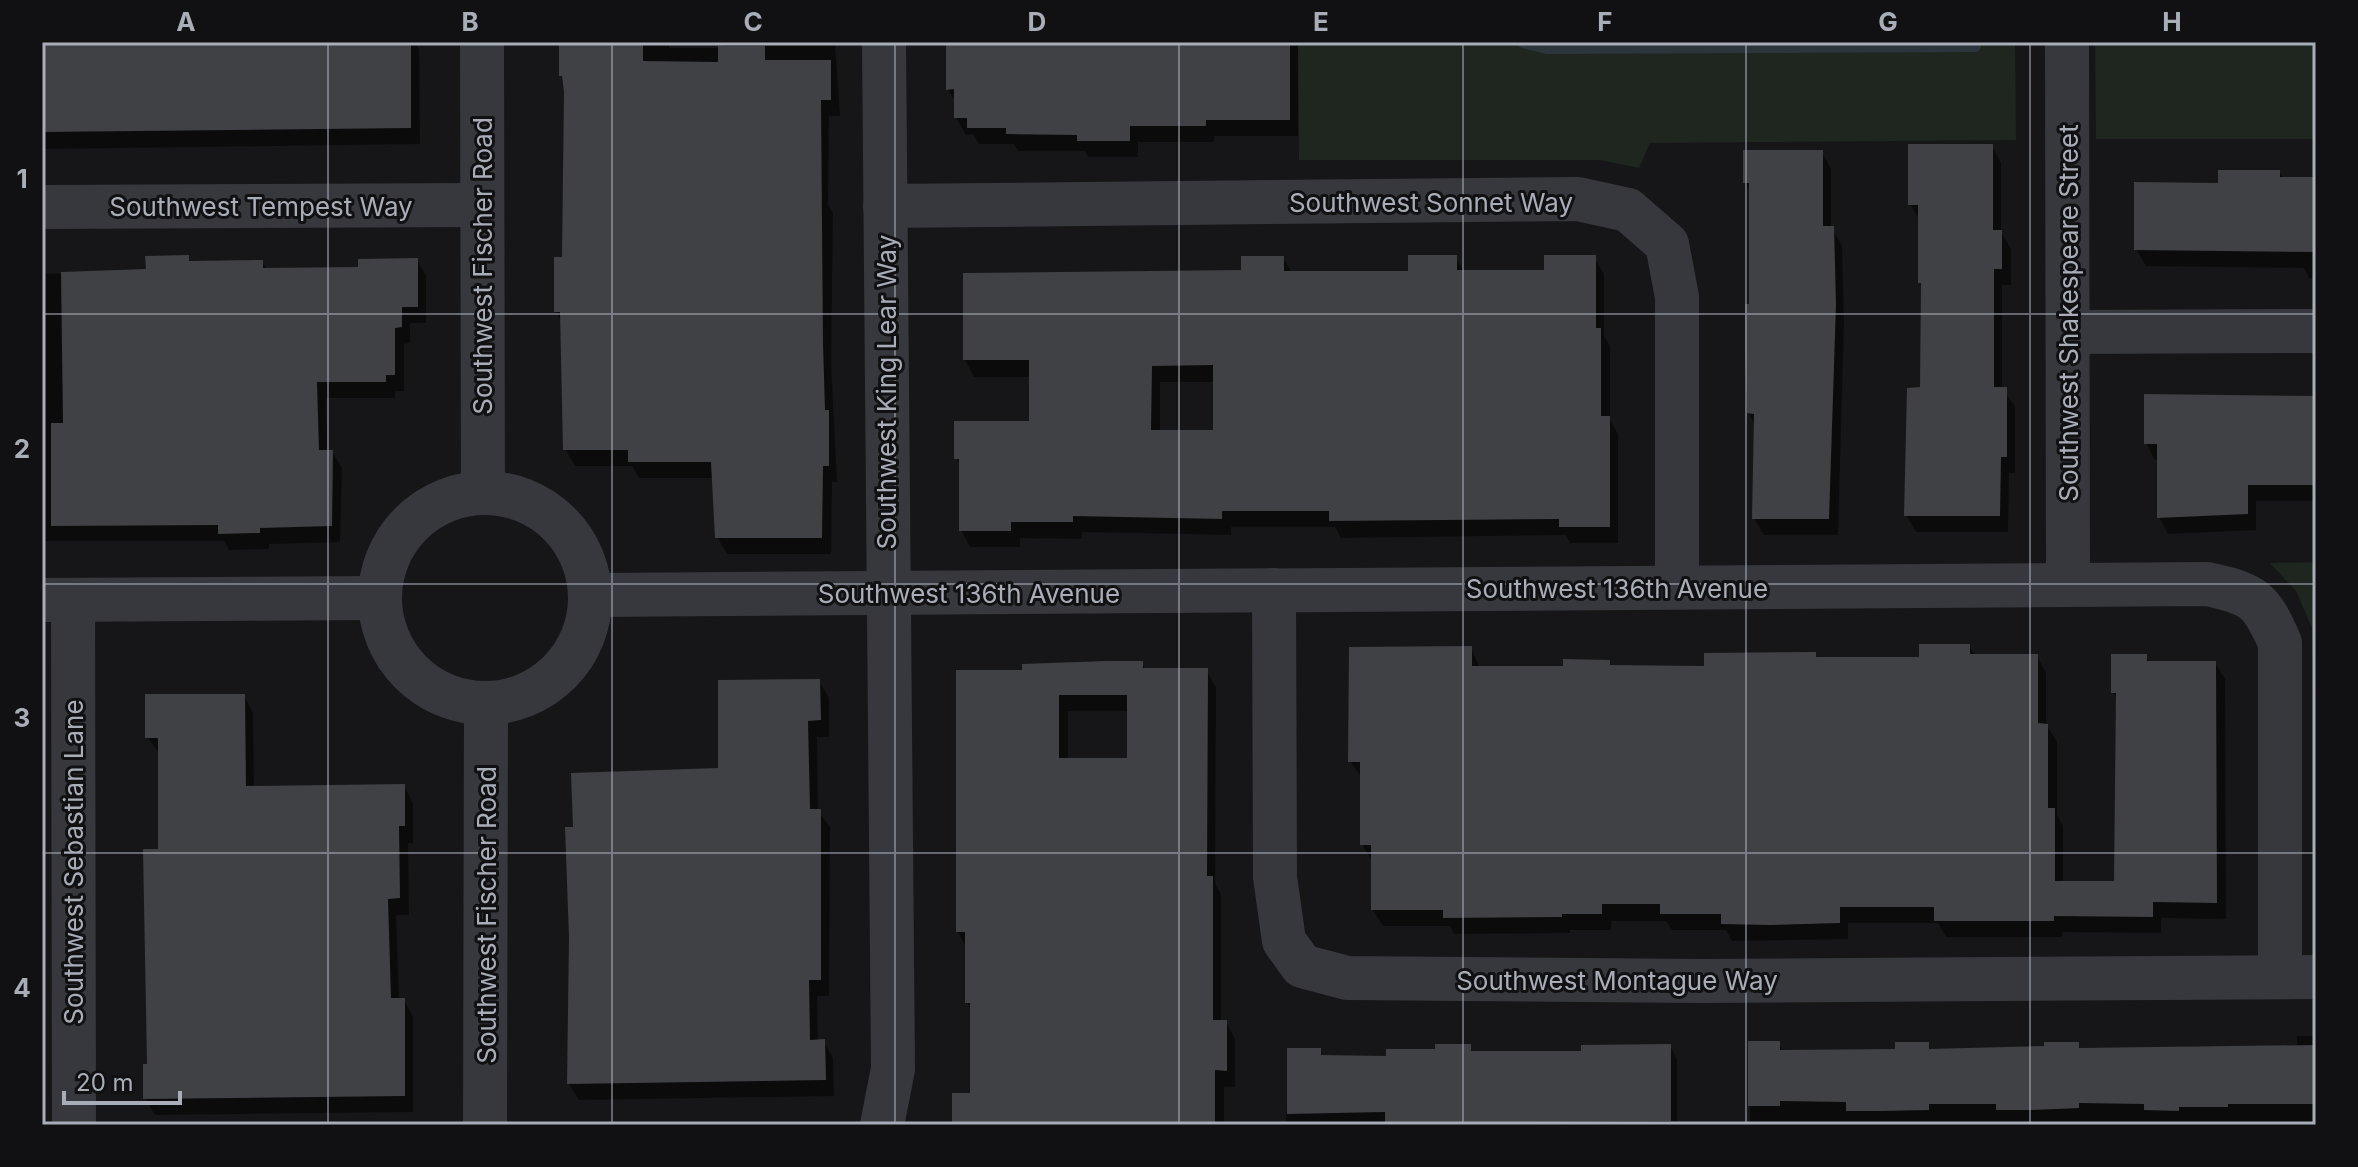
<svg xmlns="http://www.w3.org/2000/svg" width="2358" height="1167" viewBox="0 0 2358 1167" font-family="Inter,sans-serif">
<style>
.green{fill:#1e261f}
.shadow{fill:#0007;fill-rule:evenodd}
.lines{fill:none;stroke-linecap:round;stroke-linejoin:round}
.stream{stroke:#2c353c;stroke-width:12}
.building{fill:#404145;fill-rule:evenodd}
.minor{stroke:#37383d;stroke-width:44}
.grid{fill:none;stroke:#a8adb8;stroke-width:2;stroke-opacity:0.55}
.labels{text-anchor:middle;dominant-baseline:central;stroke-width:6;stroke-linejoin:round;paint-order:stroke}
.street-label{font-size:26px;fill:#a8adb8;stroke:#111113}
.neatline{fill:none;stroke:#a8adb8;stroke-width:3}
.grid-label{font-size:26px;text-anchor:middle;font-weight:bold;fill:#a8adb8}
</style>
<rect width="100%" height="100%" fill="#161618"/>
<!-- green -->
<g class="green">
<path d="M1298,42H2015L2016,140L1650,143L1639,168L1600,160H1299Z"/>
<path d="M2095,42H2316V139H2096Z"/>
<path d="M2316,562V906L2312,628L2296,591L2270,563Z"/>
</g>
<!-- shadow -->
<g class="shadow">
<path d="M42,42H415L419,49L420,144L42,149Z"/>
<path d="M575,42H669V48H722V42H835L840,116H829L828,205L833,213L831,362L837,482H832L831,554H727L717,537L714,478H639L632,466H575L565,449L563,323L556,312L564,259L565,82L561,76Z"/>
<path d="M948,42H1298V136H1214V142H1138V157H1088L1085,151H1018L1014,144H979L973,134L966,135L956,118V103L948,89Z"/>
<path d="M1992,146L2001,163V232L2011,249V285H2002V389L2015,406V473H2009L2008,532H1916L1906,515L1922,389L1923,289L1920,283V221L1910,204Z"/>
<path d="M1822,152L1831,169V228L1842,245L1844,322L1838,535H1764L1754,518L1755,425L1749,413L1751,193L1745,182Z"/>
<path d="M2279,172L2284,179H2316V278H2309L2304,268L2146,266L2136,249Z"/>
<path d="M187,257L191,263L262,262L267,270L360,269L417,260L426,276V323H410V343L404,344V391H395V398H326L327,452H332L342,468L340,542L269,544V549L229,550L224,541H42V274L148,271Z"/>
<path d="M1456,257L1464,272H1546L1594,257L1604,274V336L1610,346V420L1618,434V543H1570L1566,535L1341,538L1335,527H1231V535L1082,532V539L1020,538V547H970L961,530V466L956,458L1031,423V377H974L965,360L1283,258L1292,273H1410ZM1160,382H1215V432H1160Z"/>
<path d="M2316,399V501H2256V530L2168,534L2159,517V460H2155L2146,443Z"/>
<path d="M1969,646L1975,656H2037L2046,673V724L2057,742V815L2063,826V883H2116L2118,700L2113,692L2146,656L2149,663H2215L2225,679L2226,919L2161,918V933L2062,932V937H1946L1938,923H1848V939L1732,941L1726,930H1672L1666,921H1611V930H1570V933L1454,934L1450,926H1383L1373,910L1372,861L1362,844V778L1350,761L1471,648L1480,668H1565L1609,662L1612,667L1706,668L1815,654L1818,659H1921Z"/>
<path d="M1142,663L1146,670H1206L1216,687L1215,884L1221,894V1022H1226L1235,1039V1087H1224V1125H954L972,1095V1011L967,1002V949L958,932L1024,672ZM1068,711H1129V760H1068Z"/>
<path d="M819,681L829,698V737H817L818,811L830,827L829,996H817L818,1042H824L833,1058L834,1096L579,1100L569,1084L575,829L720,770Z"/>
<path d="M244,696L253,713L254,788L404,786L413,803V843H408L409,915H396L399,1000H404L413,1017V1112L155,1115L145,1098L149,1066L145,851H160V754L147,737Z"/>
<path d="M2297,1036H2316V1125H1750V1043H1778L1784,1052L1897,1051L1927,1044L1931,1051L2078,1044L2081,1050H2144L2195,1046L2297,1047Z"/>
<path d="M1469,1046L1473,1053H1583L1670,1046L1677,1059V1125H1286L1289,1050H1320L1324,1057L1388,1058Z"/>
</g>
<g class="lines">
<!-- stream -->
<path class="stream" d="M1523,42L1547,48L1975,46"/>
</g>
<!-- building -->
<g class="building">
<path d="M42,42H411V128L42,132Z"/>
<path d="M559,42H643V61L718,62V46H765V60H831V100H821L823,344L825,410H829V466H823L822,538H715L711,462H628V450H563L560,312H554V257H562L564,92L562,76H559Z"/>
<path d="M946,42H1290V120H1206V126H1130V141H1077V135L1006,134V128H967V118H954V89L946,90Z"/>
<path d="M1908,144H1993V230H2002V269H1994V387H2007V457H2001L2000,516H1904L1907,388L1920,387L1921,283H1918V205H1908Z"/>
<path d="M1743,150H1823V226H1834L1836,304L1829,519H1752L1754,414L1747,413L1745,351V304H1749V183H1743Z"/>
<path d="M2218,170H2280V177H2316V252L2134,250V182L2218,183Z"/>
<path d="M189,255V261L263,260V268L358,267V259L418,258V307H402V327L395,328V375H386V382H317L319,450H333L332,526L260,528V533L218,534V525L51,526V423H63L61,272L146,269L145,256Z"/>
<path d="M1408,255H1457V270H1544V255H1596V328H1601V416H1610V527H1559V519L1329,521V511H1222V519L1073,516V522H1011V531H959V459H954V421H1029V360H963V273L1241,270V256H1284V271H1408ZM1213,365V430H1151L1152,366Z"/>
<path d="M2144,394L2316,396V485H2248V514L2157,518V444H2144Z"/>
<path d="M1919,644H1970V654H2038V723L2048,724V808H2055V881H2114L2116,693H2111V654H2147V661H2216L2217,903L2153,902V917L2054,916V921H1934V907H1840V923L1770,925L1721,924V914H1660V904H1602V914H1562V917L1443,918V910H1371V845H1360V762H1348L1349,647L1472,646V666H1563V659L1610,660V665L1704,666V653L1816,652V657H1919Z"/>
<path d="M1106,661H1143V668H1208L1207,876H1213V1020H1227V1071L1215,1070V1125H952V1093H970V1003H965V932H956V670H1022V664ZM1059,695H1127V758H1059Z"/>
<path d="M820,679L821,720L808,721L810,809H821V980H809L810,1040L825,1039L826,1080L567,1084L569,937L565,827H573L571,773L718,768V680Z"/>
<path d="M145,694H245L246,786L405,784V826H399L400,898L388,899L391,998H405V1096L143,1099V1064H147L143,849H158V738H145Z"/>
<path d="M1748,1041H1780V1050L1895,1049V1042H1929V1049L2044,1046V1042H2079V1048L2316,1045V1104H2228V1107H2179V1111L2144,1110V1104L2079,1103V1108L2030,1110H1996V1104H1929V1110L1880,1111H1846V1102L1780,1101V1106H1748Z"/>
<path d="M1435,1044H1471V1051H1581V1045L1671,1044V1121L1385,1123V1112L1287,1114V1048H1321V1055L1386,1056V1049H1435Z"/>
</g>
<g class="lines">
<!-- minor -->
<g class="minor">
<path d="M482,42L483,490"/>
<path d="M2067,42L2068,584"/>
<path d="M885,206L1578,199L1628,210L1667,244L1677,297V587"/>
<path d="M42,207L481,205"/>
<path d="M2069,332L2316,331"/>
<circle cx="485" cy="598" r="105"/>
<path d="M1274,590L1275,877L1284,941L1302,966L1347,978L1702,981L2316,977"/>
<path d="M592,595L2207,584C2254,594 2261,599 2280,643V977"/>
<path d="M42,600L378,598"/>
<path d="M73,600L74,1125"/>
<path d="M485,1125L486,704"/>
<path d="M882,1125L893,1069L884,42"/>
</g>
</g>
<!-- grid -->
<path class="grid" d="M328,42V1125M612,42V1125M895,42V1125M1179,42V1125M1463,42V1125M1746,42V1125M2030,42V1125M42,314H2316M42,584H2316M42,853H2316"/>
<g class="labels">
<!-- street labels -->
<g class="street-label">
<text x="1431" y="202">Southwest Sonnet Way</text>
<text x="261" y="206">Southwest Tempest Way</text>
<text transform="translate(482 266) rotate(-90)">Southwest Fischer Road</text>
<text transform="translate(2068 313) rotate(-90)">Southwest Shakespeare Street</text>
<text transform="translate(886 392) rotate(-90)">Southwest King Lear Way</text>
<text x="1617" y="588">Southwest 136th Avenue</text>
<text x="969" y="593">Southwest 136th Avenue</text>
<text transform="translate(73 862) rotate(-90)">Southwest Sebastian Lane</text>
<text transform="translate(486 915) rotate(-90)">Southwest Fischer Road</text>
<text x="1617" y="980">Southwest Montague Way</text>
</g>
</g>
<!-- border -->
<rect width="2358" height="1167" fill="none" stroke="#111113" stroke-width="88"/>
<!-- scale -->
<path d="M64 1091v12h116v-12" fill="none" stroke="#a8adb8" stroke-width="4"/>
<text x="76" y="1091" font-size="24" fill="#a8adb8" stroke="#111113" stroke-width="6" paint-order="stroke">20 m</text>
<rect x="44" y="44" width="2270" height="1079" class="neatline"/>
<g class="grid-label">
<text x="186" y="31">A</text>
<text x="470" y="31">B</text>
<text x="753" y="31">C</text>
<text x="1037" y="31">D</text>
<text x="1321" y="31">E</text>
<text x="1605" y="31">F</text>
<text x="1888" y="31">G</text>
<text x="2172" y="31">H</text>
<text x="22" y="188">1</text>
<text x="22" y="458">2</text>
<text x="22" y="727">3</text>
<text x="22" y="997">4</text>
</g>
</svg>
